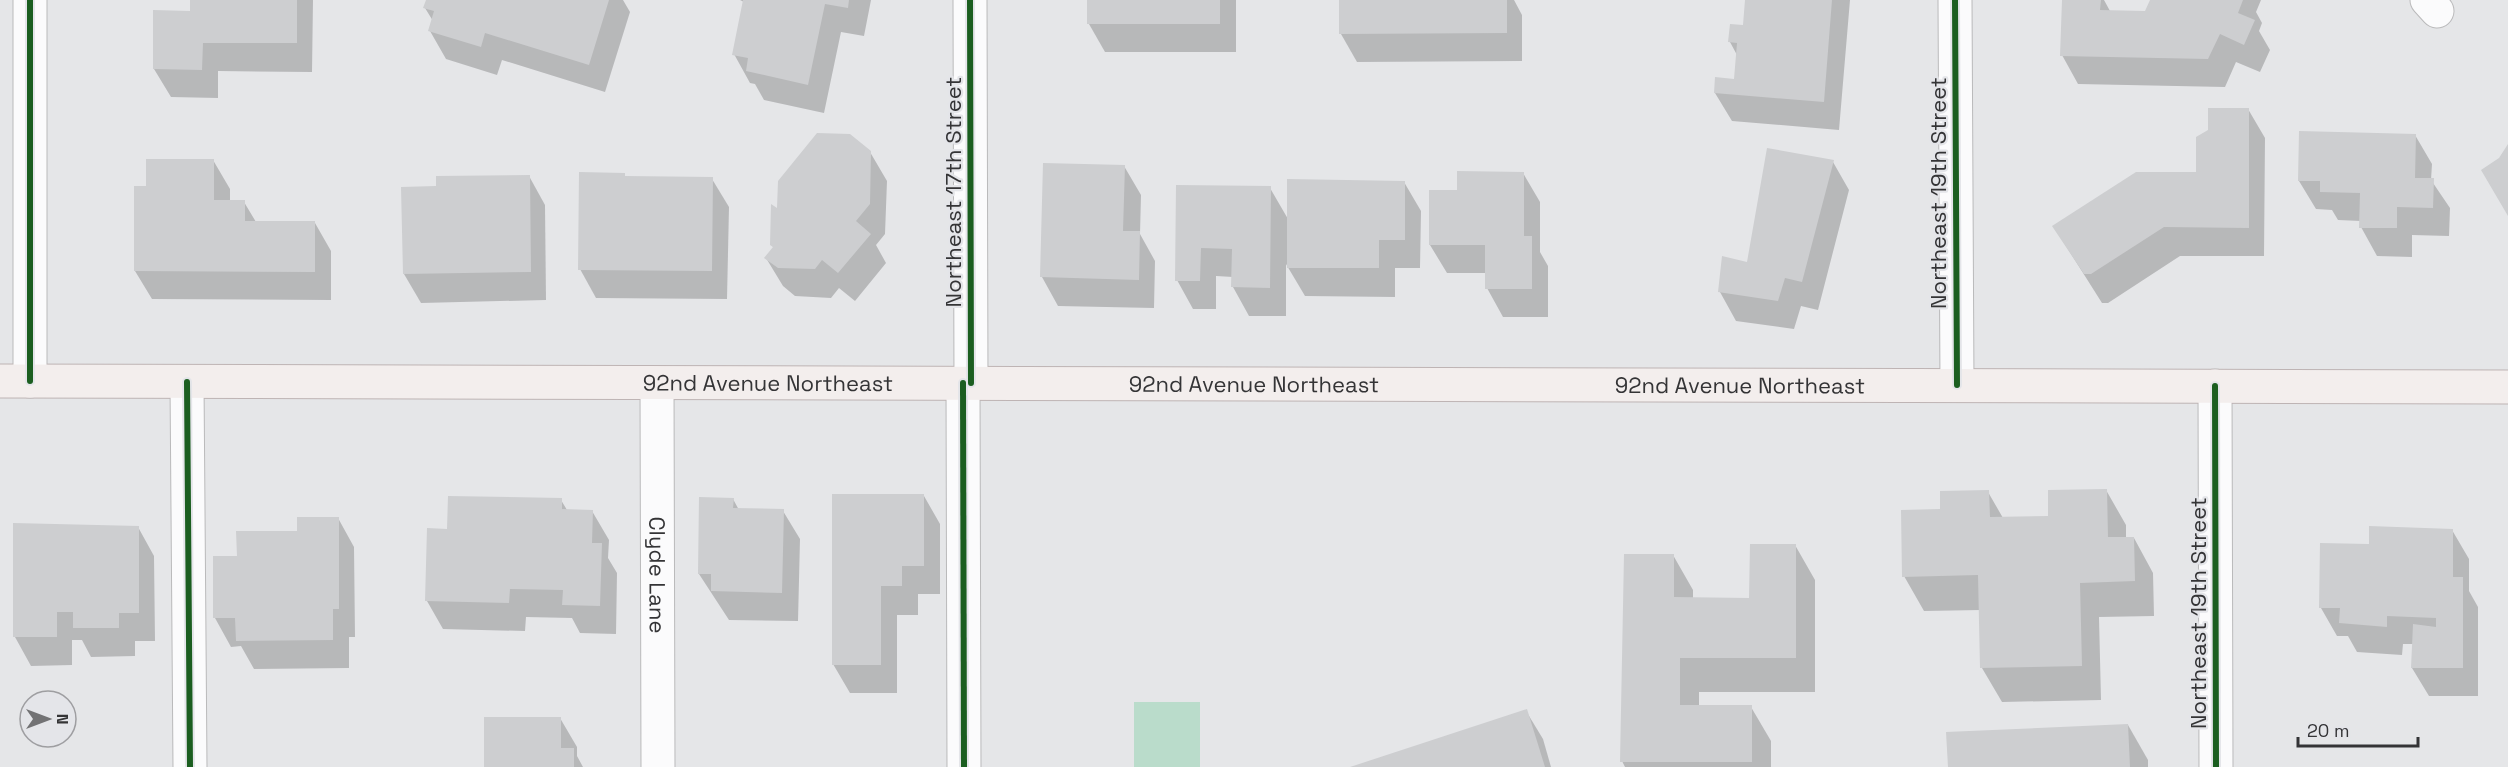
<svg xmlns="http://www.w3.org/2000/svg" width="2508" height="767" viewBox="0 0 2508 767" font-family="'Space Grotesk',sans-serif">
<style>
.green{fill:#badccb}
.shadow{fill:#0003}
.building{fill:#cdced0}
.lines{fill:none;stroke-linecap:round;stroke-linejoin:round}
.minor-casing{stroke:#bababb;stroke-width:35}
.major-casing{stroke:#beb4b4;stroke-width:35}
.minor{stroke:#fbfbfc;stroke-width:33}
.major{stroke:#f3eeed;stroke-width:33}
.cycleway-casing{stroke:#e4e5e9;stroke-width:10}
.cycleway{stroke:#1b5e20;stroke-width:6}
.labels{text-anchor:middle;dominant-baseline:central;stroke-width:4.5;stroke-linejoin:round;paint-order:stroke}
.street-label{font-size:22px;fill:#343436;stroke:#e4e5e9}
</style>
<rect width="100%" height="100%" fill="#e5e6e8"/>
<!-- green -->
<rect class="green" x="1134" y="702" width="66" height="65"/>
<!-- shadow -->
<g class="shadow">
<path d="M192,0H313L312,72L218,71V98L171,97L154,69L191,12Z"/>
<path d="M427,0H623L630,12L605,92L502,60L497,75L446,59L430,31L433,21L425,8Z"/>
<path d="M740,0H871L864,36L841,32L824,113L764,100L755,84L750,83L734,54L744,2Z"/>
<path d="M1089,0H1236V52H1105L1089,24Z"/>
<path d="M1341,0H1514L1522,15V61L1357,62L1341,34Z"/>
<path d="M1747,0H1850L1839,130L1732,121L1715,93L1736,81L1737,55L1730,42L1744,27Z"/>
<path d="M2063,0H2104L2110,11L2146,12L2151,0H2261L2256,12L2262,23L2259,31L2270,50L2260,72L2236,62L2225,87L2078,84L2062,55Z"/>
<path d="M2248,109L2265,138L2264,256H2180L2108,303H2102L2054,227L2198,173Z"/>
<path d="M2415,135L2432,164L2431,180L2450,208L2449,236L2412,235V257L2377,256L2361,227V221L2338,220L2332,210L2316,209L2299,181Z"/>
<path d="M870,152L887,181L885,234L876,245L886,263L855,301L839,288L831,298L795,296L783,286L766,258L774,248L771,244L778,211Z"/>
<path d="M213,160L230,189V202H244L256,222L315,223L331,251V300L152,299L135,271L147,187Z"/>
<path d="M1833,162L1849,190L1818,310L1801,306L1794,329L1736,321L1720,292L1748,264Z"/>
<path d="M1045,164L1124,166L1141,195L1140,234L1155,261L1154,308L1058,306L1042,277Z"/>
<path d="M1523,173L1540,202V252L1548,266V317H1503L1487,288V273H1447L1430,245L1458,192Z"/>
<path d="M529,176L545,205L546,300L421,303L404,274L438,188Z"/>
<path d="M626,178L712,179L729,207L727,299L596,298L580,269Z"/>
<path d="M1404,182L1421,211L1420,268H1395V297L1305,296L1286,264V316H1249L1233,287V277L1216,276V309H1193L1177,280V187L1270,188L1288,219Z"/>
<path d="M2106,490L2126,525V538H2134L2153,573L2154,616L2099,617L2101,700L2002,702L1982,668L1981,610L1924,611L1904,576L1941,511L1988,492L2003,518L2050,517Z"/>
<path d="M924,496L940,524V594H918V615H897V693H850L833,664Z"/>
<path d="M733,499L739,510L783,511L800,539L798,621L729,620L699,574Z"/>
<path d="M561,500L567,510L592,511L609,540L608,558L617,573L616,634L580,633L572,618L526,617L525,631L443,629L427,601L448,530Z"/>
<path d="M338,518L354,547L355,637H349V668L254,669L241,646L231,647L215,618L298,532Z"/>
<path d="M138,527L154,556L155,641H135V656L91,657L82,640H72V665L31,666L15,637Z"/>
<path d="M2452,530L2469,559V591L2478,607V696H2429L2412,668L2414,644H2403L2402,655L2357,652L2348,636H2337L2321,608L2371,545Z"/>
<path d="M1795,545L1815,580V692H1699V707H1751L1771,741V767H1625L1622,761L1673,555L1693,590V599H1750Z"/>
<path d="M1526,711L1543,739L1551,767H1354Z"/>
<path d="M560,718L577,747V756L583,767H485Z"/>
<path d="M2128,725L2148,760V767H1949Z"/>
</g>
<!-- building -->
<g class="building">
<path d="M190,0H297V43H203L202,70L153,69V10L190,11Z"/>
<path d="M426,0H609L589,65L485,33L481,47L428,31L434,11L423,8Z"/>
<path d="M743,0H849L848,8L825,4L808,85L746,71L748,58L732,55Z"/>
<rect x="1087" y="0" width="133" height="24"/>
<path d="M1339,0H1507V33L1339,34Z"/>
<path d="M1745,0H1832L1824,102L1714,93L1715,77L1734,79L1737,43L1728,42L1730,24L1743,25Z"/>
<path d="M2062,0H2101L2100,10L2145,11L2150,0H2243L2238,13L2255,20L2244,45L2220,34L2208,59L2060,56Z"/>
<path d="M2208,108H2249V228L2164,227L2091,274H2084L2052,226L2136,172H2196V137L2208,130Z"/>
<path d="M2299,131L2416,134L2415,178H2434L2433,208L2397,207V228H2359L2360,193L2320,192V181H2298Z"/>
<path d="M817,133L850,134L871,151L870,204L856,221L871,234L838,273L822,260L815,269L778,268L764,258L773,247L770,245L771,204L777,208L778,181Z"/>
<path d="M2508,144V216L2481,170L2499,158Z"/>
<path d="M1767,148L1834,160L1802,282L1785,278L1778,301L1718,292L1722,256L1747,262Z"/>
<path d="M146,159H214V200H245V221H315V272L134,271V186H146Z"/>
<path d="M1043,163L1125,165L1123,231H1140L1139,280L1040,277Z"/>
<path d="M1457,171L1524,172V236H1532V289H1485V245H1429V190H1457Z"/>
<path d="M579,172L625,173V176L713,177L712,271L578,270Z"/>
<path d="M530,175L531,272L403,274L401,187L436,186V176Z"/>
<path d="M1287,179L1405,181V240H1379V268H1287Z"/>
<path d="M1176,185L1271,186L1270,288L1231,287L1232,249L1201,248L1200,281H1175Z"/>
<path d="M2107,489L2108,537H2134L2135,581L2080,583L2082,666L1980,668L1978,575L1902,577L1901,510L1940,509V491L1989,490L1990,517L2048,516V490Z"/>
<path d="M832,494H924V566H902V586H881V665H832Z"/>
<path d="M448,496L562,498V509L593,510L592,543H602L600,606L562,605L563,590L510,589L509,603L425,601L427,528L447,529Z"/>
<path d="M699,497L734,498L733,508L784,509L782,593L711,591V574H698Z"/>
<path d="M297,517H339V609H333V640L236,641L235,618H213V556H237L236,531H297Z"/>
<path d="M13,523L139,526V613H119V628H73V612H57V637H13Z"/>
<path d="M2369,526L2453,529V577H2463V668H2411L2413,624L2436,627V618L2387,616V627L2339,623L2340,608H2319L2320,543L2369,544Z"/>
<path d="M1750,544H1796V658H1680V705H1752V762H1620L1624,554H1674V597L1749,598Z"/>
<path d="M1527,709L1545,767H1350Z"/>
<path d="M484,717H561V748H574V767H484Z"/>
<path d="M2128,724L2130,767H1948L1946,732Z"/>
</g>
<g class="lines">
<!-- minor casing -->
<g class="minor-casing">
<g id="minor">
<path d="M30,0V381"/>
<path d="M970,0L971,383"/>
<path d="M1955,0L1957,385"/>
<path d="M2427,0L2437,11"/>
<path d="M187,382L190,767"/>
<path id="s1" d="M657,383L658,767"/>
<path d="M963,383L964,767"/>
<path d="M2215,386L2216,767"/>
</g>
</g>
<!-- major casing -->
<g class="major-casing">
<g id="major">
<path id="s2" d="M0,381L2508,387"/>
</g>
</g>
<!-- minor -->
<use href="#minor" class="minor"/>
<!-- major -->
<use href="#major" class="major"/>
<!-- cycleway casing -->
<g class="cycleway-casing">
<g id="cycleway">
<path d="M30,0V381"/>
<path d="M970,0L971,383"/>
<path d="M1955,0L1957,385"/>
<path d="M187,382L190,767"/>
<path d="M963,383L964,767"/>
<path d="M2215,386L2216,767"/>
</g>
</g>
<!-- cycleway -->
<use href="#cycleway" class="cycleway"/>
</g>
<g class="labels">
<!-- street labels -->
<g class="street-label">
<text transform="translate(953 192) rotate(-90)">Northeast 17th Street</text>
<text transform="translate(1938 193) rotate(-90)">Northeast 19th Street</text>
<text stroke="none"><textPath href="#s2" startOffset="768">92nd Avenue Northeast</textPath></text>
<text stroke="none"><textPath href="#s2" startOffset="1254">92nd Avenue Northeast</textPath></text>
<text stroke="none"><textPath href="#s2" startOffset="1740">92nd Avenue Northeast</textPath></text>
<text stroke="none"><textPath href="#s1" startOffset="192">Clyde Lane</textPath></text>
<text transform="translate(2198 613) rotate(-90)">Northeast 19th Street</text>
</g>
</g>
<!-- north arrow -->
<g transform="translate(48 719) rotate(90)"><circle r="28" fill="#e4e5e9" stroke="#9e9ea1" stroke-width="1.5"/>
<path d="M0-4.5L10 22L0 15L-10 22Z" fill="#727274"/>
<text y="-9" font-size="16" font-weight="bold" text-anchor="middle" fill="#343436">N</text>
</g>
<!-- scale -->
<path d="M2298 737v9h120v-9" fill="none" stroke="#343436" stroke-width="3"/>
<text x="2307" y="737" font-size="18" fill="#343436" stroke="#e4e5e9" stroke-width="4.5" paint-order="stroke">20 m</text>
</svg>
